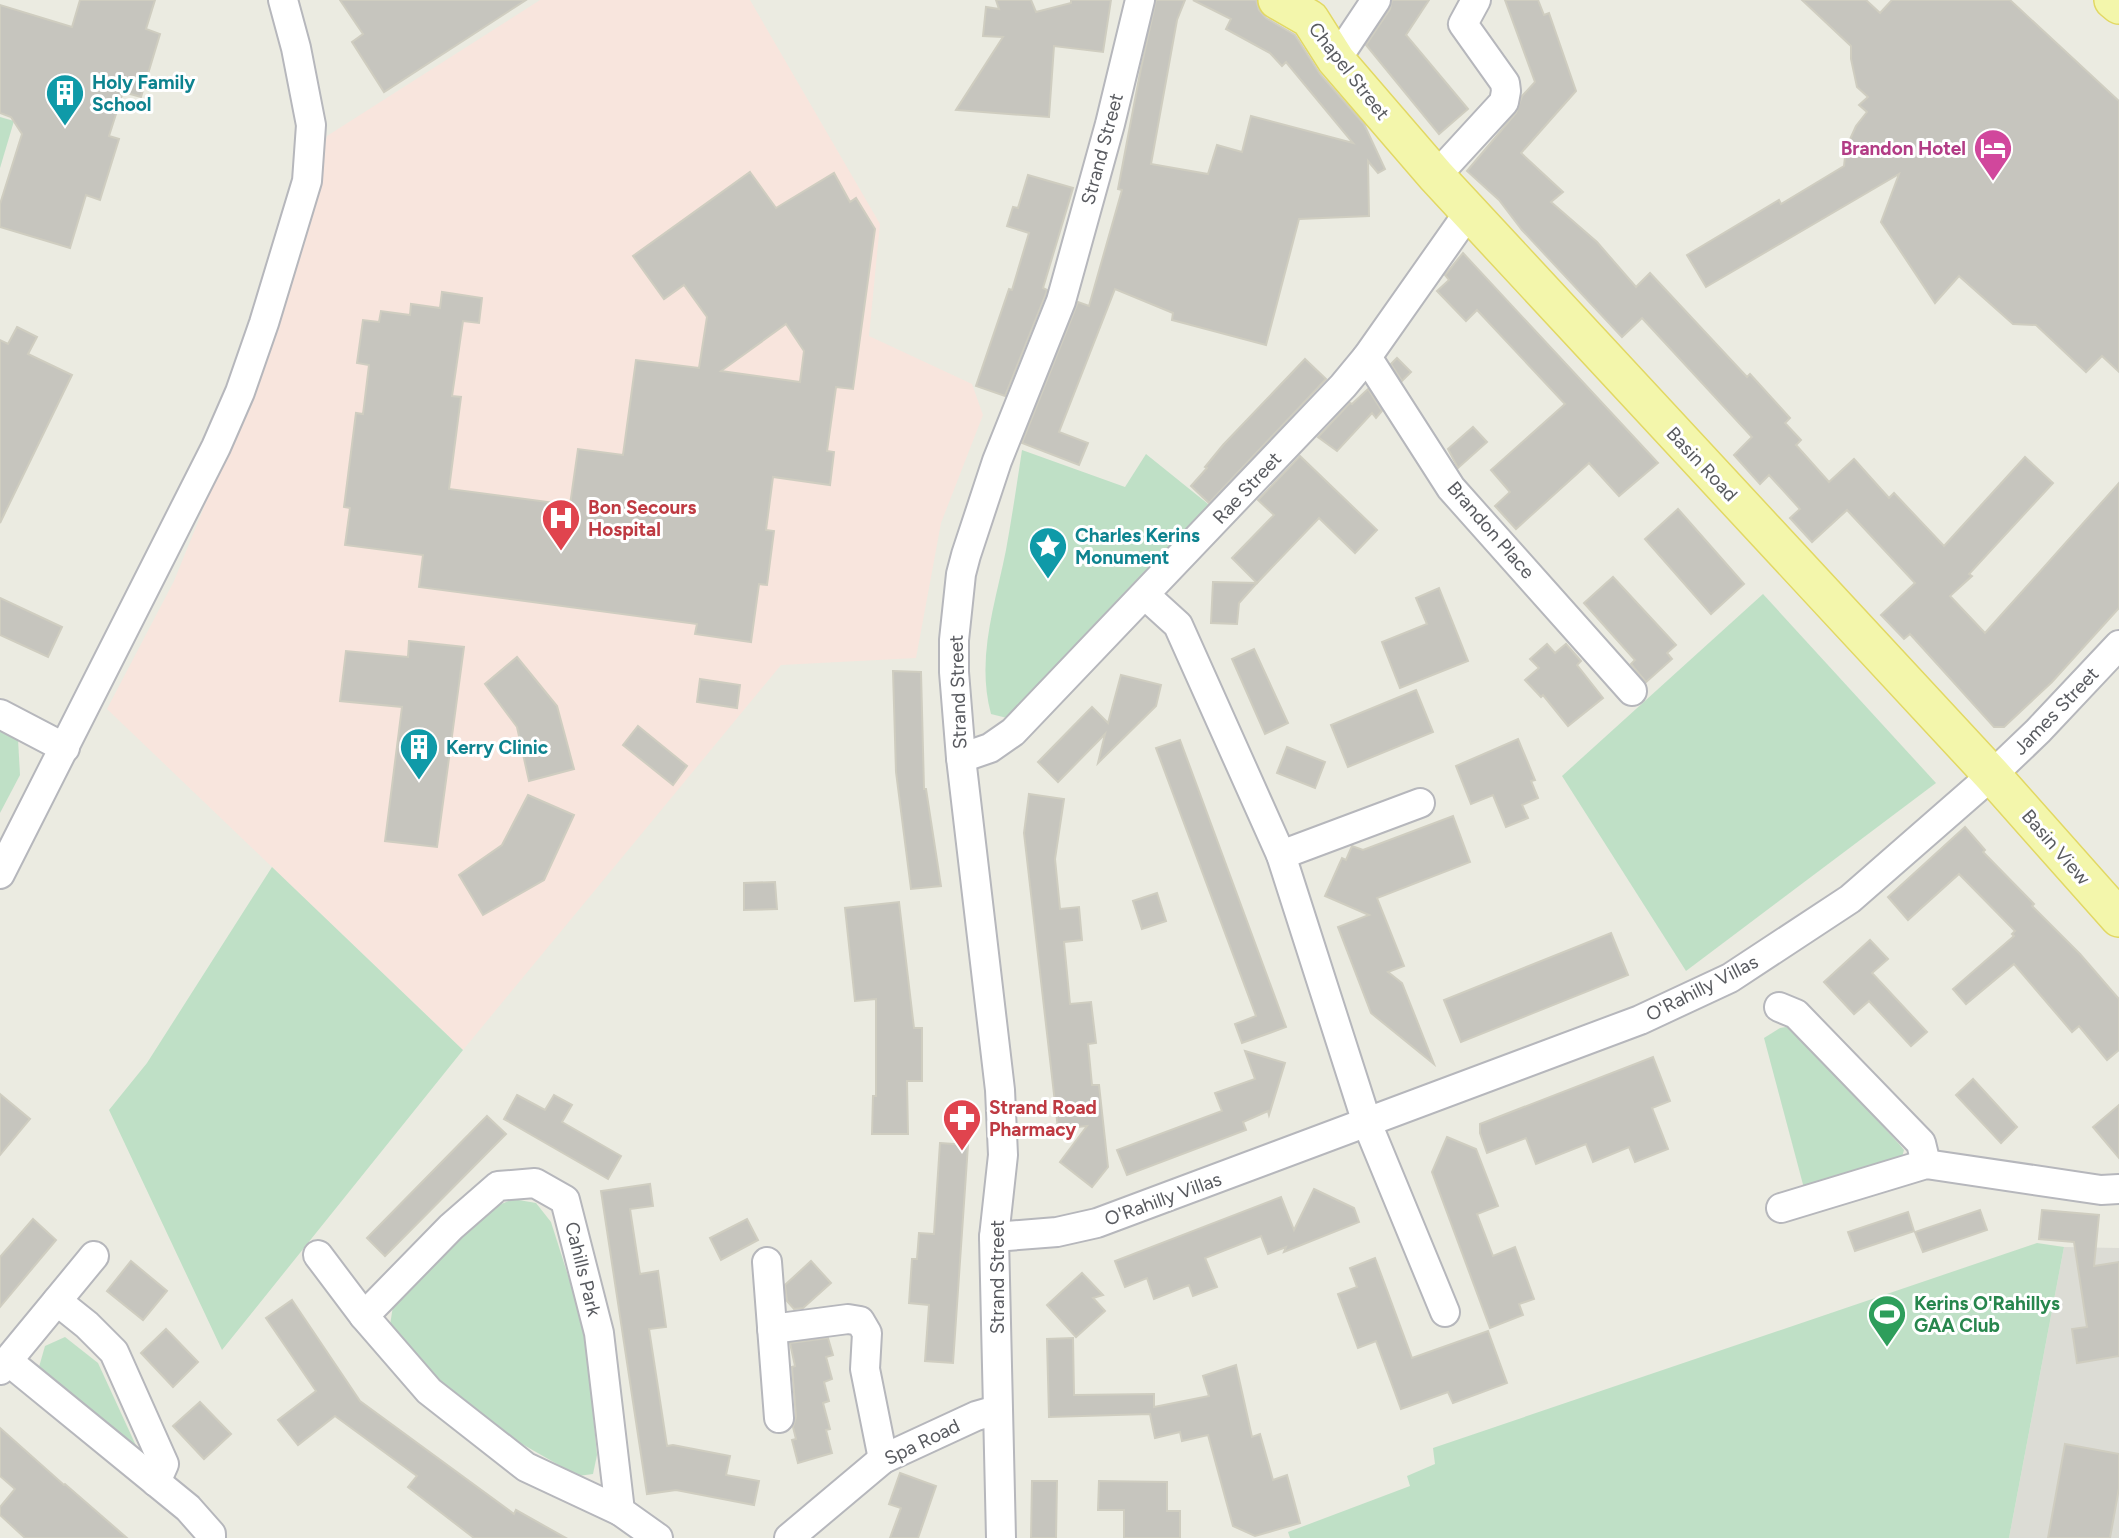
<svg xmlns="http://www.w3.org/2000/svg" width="2119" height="1538" viewBox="0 0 2119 1538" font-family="Figtree,sans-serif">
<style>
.industrial{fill:#dcdcd5}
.medical{fill:#f8e5dd}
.green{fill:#bfe0c6}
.building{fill:#c6c5be;stroke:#cfcdc0;stroke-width:2;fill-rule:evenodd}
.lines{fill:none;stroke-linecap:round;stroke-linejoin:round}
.minor-casing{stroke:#b6b7bc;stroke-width:32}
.major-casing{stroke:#e2d863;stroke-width:40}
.minor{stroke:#fff;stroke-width:28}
.major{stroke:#f3f6ab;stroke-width:37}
.labels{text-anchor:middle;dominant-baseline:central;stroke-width:6;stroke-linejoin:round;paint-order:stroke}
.street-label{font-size:19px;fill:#595b60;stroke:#fff}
.culture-label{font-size:19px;font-weight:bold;fill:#0d838f;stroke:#fff;text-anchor:start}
.hotel-label{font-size:19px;font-weight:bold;fill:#b23c85;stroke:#fff;text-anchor:end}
.health-label{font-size:19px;font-weight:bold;fill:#be3a42;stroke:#fff;text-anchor:start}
.leisure-label{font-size:19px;font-weight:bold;fill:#27864d;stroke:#fff;text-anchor:start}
</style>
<rect width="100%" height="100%" fill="#ebebe1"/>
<!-- industrial -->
<path class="industrial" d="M2064,1247L2119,1248V1538H2009Z"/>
<!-- medical -->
<path class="medical" d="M540,0H750L880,224L869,336L972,384L983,415L941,523L916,658L781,665L463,1050L107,709L174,581L256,379L327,136Z"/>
<!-- green -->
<g class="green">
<path d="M0,117L14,121L0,168Z"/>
<path d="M1022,450L1125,487L1146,454L1213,508L1011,719L991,714C976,658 995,605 1006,550C1012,517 1017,483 1022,450Z"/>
<path d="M1763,594L1936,783L1686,971L1562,776Z"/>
<path d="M0,731L18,739L20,775L0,813Z"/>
<path d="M272,867L463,1050L222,1350L109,1110L147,1063Z"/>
<path d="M1792,1026L1900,1145L1904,1150L1902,1157L1805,1192L1764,1038L1780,1028Z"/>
<path d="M513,1199L536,1203L551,1222L585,1329L597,1455L593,1474L578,1476L508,1436L457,1398L407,1349L390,1325L393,1306L435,1259L490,1209Z"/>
<path d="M2037,1243L2064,1247L2009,1538H1290L1288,1532L1410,1486L1407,1476L1435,1464L1433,1448Z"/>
<path d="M65,1337L98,1363L138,1450L129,1451L39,1367L45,1346Z"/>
</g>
<!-- building -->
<g class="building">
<path d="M80,0H155L146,29L160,34L141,97L123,92L109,136L119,139L100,200L86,195L70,248L0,227V204L22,134L11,117L0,113V5L72,27Z"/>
<path d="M340,0H526L384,92L352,42L363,34Z"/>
<path d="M996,0H1031L1036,12L1071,3V0H1111L1103,52L1054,46L1049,117L956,110L1003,37L983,36L986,7L999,9Z"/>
<path d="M1156,0H1185L1177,20L1151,164L1208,174L1217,145L1242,152L1251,116L1353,143L1286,62L1282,66L1270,53L1226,29L1231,19L1193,0H1256L1259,10L1266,18L1295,35L1320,74L1364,124L1385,169L1378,173L1368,161L1369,216L1299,219L1266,345L1172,320L1173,313L1115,289L1059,432L1088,443L1079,465L1022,443L1078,302L1089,306L1122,190L1118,189L1141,68Z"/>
<path d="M1392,0H1429L1406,35L1468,109L1439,134L1366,45L1390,9Z"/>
<path d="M1505,0H1538L1544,15L1549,13L1576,91L1521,153L1563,192L1551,202L1597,242L1636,287L1650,273L1747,377L1750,374L1790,418L1785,423L1801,440L1796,445L1829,482L1854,459L1889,498L1894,493L1944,546L2025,457L2053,483L1969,574L1972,576L1950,596L1985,633L2119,483V608L2052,682L2004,727H1994L1910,634L1904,639L1881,615L1915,583L1847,510L1812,542L1790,518L1800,509L1769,475L1760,484L1734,455L1752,437L1642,318L1622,337L1522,230L1499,200L1467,171L1516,113L1522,96L1535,82Z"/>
<path d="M1802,0H1866L1880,13L1892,0H2010L2119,101V372L2102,356L2086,372L2036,325L2013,324L1959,276L1935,303L1881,222L1899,174L1706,287L1687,255L1779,200L1781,204L1844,166L1846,148L1856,126L1867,112L1859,105L1868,97L1857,87L1851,59V46Z"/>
<path d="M750,172L776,208L834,173L850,202L856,198L875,229L853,389L836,387L827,451L834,452L830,485L773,477L766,530L774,531L767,585L759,584L751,642L695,634L697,624L419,587L423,555L345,545L350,508L344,507L356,413L363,414L369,365L357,363L363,320L379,322L381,311L410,315L411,304L440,308L442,292L482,298L479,323L463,321L452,396L461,397L449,489L570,505L578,449L623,455L636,360L699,368L707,317L684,285L664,299L633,256ZM786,324L804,351L800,382L721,371Z"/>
<path d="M1028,175L1073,188L1043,288L1047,290L1045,296L1005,396L976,386L1009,289L1012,290L1029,233L1007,226L1013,207L1018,208Z"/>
<path d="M1463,253L1658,463L1619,496L1589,463L1516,529L1495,506L1510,492L1491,470L1565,404L1477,310L1466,321L1437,291L1449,280L1445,275Z"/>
<path d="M17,327L37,337L28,354L72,375L0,523V340L8,344Z"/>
<path d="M1397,358L1411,372L1402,381L1391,364Z"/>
<path d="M1305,359L1326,379L1209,503L1191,486L1207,468L1205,467L1223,445Z"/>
<path d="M1368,389L1382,411L1376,418L1372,413L1337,451L1318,437L1350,403L1352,404Z"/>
<path d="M1473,427L1487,442L1458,468L1448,449Z"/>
<path d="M1300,456L1377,530L1355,553L1319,518L1257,583L1232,558L1274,515L1258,500Z"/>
<path d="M1678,509L1744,584L1711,614L1645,539Z"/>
<path d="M1613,577L1676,645L1667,653L1672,659L1646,682L1631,664L1635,660L1584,603Z"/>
<path d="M1213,582L1257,583L1239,603L1237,624L1211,623Z"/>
<path d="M1439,588L1468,661L1400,688L1382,642L1427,624L1416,598Z"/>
<path d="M0,598L62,627L48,657L0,635Z"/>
<path d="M409,641L464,647L437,847L385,841L402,707L340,701L346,651L408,657Z"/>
<path d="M1547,644L1555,653L1566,644L1581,661L1577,665L1603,698L1568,726L1543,695L1541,697L1525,680L1539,668L1530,659Z"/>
<path d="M1254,649L1288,723L1265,734L1232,659Z"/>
<path d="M517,657L557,706L574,769L529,781L517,727L485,684Z"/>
<path d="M893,671L921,672L924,789H926L941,886L911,889L896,772Z"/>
<path d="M1121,675L1161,685L1156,706L1098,763L1105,734L1058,782L1038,762L1092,707L1108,723Z"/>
<path d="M700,679L740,685L737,708L697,702Z"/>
<path d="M1416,690L1433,732L1348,767L1331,725Z"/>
<path d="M638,726L687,766L673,785L623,745Z"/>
<path d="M1518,739L1535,780L1531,781L1538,798L1522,805L1528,818L1506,827L1493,795L1471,804L1456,766Z"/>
<path d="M1180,740L1286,1027L1242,1043L1235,1024L1256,1016L1156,748Z"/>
<path d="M1287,747L1325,762L1315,788L1277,773Z"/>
<path d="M1029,794L1064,799L1055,859L1060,909L1079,907L1082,940L1064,942L1070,1004L1091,1002L1096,1043L1088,1044L1092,1085H1099L1108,1167L1092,1187L1060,1162L1087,1126L1058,1129L1024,833Z"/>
<path d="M528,795L574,815L544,880L483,915L459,875L502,845Z"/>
<path d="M1453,816L1470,862L1377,898L1404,966L1388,972L1402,983L1434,1064L1371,1013L1338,927L1369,915L1325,896L1342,858L1346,860L1352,846L1363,850Z"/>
<path d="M1965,827L1985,850L1983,852L2034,904L2032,906L2080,954L2119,999V1050L2107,1060L2079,1026L2072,1032L2014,964L1966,1004L1953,989L2014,936L2012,934L2015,931L1959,874L1908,920L1888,897Z"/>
<path d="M775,882L777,909L744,910V883Z"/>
<path d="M1157,893L1166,921L1142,929L1133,901Z"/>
<path d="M899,902L914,1028H922V1081H907L908,1134H872L873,1096H876V999L855,1001L845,908Z"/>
<path d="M1611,933L1628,975L1461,1042L1444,1000Z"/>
<path d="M1870,940L1888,959L1872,973L1927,1032L1911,1046L1869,1001L1854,1014L1824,982Z"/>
<path d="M1245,1051L1285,1063L1269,1115L1268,1111L1243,1122L1246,1130L1127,1175L1117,1150L1222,1111L1215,1093L1255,1079Z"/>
<path d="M1653,1057L1670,1101L1652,1108L1668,1149L1635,1162L1629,1147L1593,1162L1586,1144L1536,1164L1526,1138L1487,1153L1480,1133V1124Z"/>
<path d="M1973,1079L2017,1127L2001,1143L1956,1095Z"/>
<path d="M0,1094L30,1119L0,1155Z"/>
<path d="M517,1095L545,1110L554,1095L572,1105L562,1122L621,1156L608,1179L504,1119Z"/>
<path d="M2119,1105V1158L2093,1127Z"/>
<path d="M487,1116L506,1134L385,1256L367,1238Z"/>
<path d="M1447,1137L1476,1149L1498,1206L1477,1214L1493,1256L1515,1247L1534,1299L1519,1304L1523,1315L1490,1328L1432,1172Z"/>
<path d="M940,1143L968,1145L953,1363L925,1361L929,1305L909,1303L912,1259H917L919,1233L934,1234Z"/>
<path d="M650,1184L653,1206L630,1209L640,1274L658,1271L666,1327L649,1329L667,1446L673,1445L730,1456L726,1475L759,1481L754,1505L676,1490L647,1494L601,1191Z"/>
<path d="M1314,1189L1354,1208L1359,1222L1284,1252L1286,1247L1268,1254L1261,1236L1205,1258L1217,1287L1193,1296L1189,1285L1154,1299L1147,1278L1125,1287L1115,1261L1281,1197L1294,1230Z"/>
<path d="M1980,1210L1987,1230L1923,1252L1915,1232Z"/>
<path d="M2042,1210L2099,1215L2094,1266L2119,1262V1356L2077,1363L2072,1329L2087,1327L2074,1242L2039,1239Z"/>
<path d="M1908,1212L1914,1231L1855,1251L1848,1232Z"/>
<path d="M33,1219L56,1240L0,1307V1257Z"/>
<path d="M747,1219L758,1240L721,1260L710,1238Z"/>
<path d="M1375,1258L1412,1358L1488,1331L1507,1383L1453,1403L1448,1392L1401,1409L1376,1341L1358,1348L1338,1294L1357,1287L1350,1268Z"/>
<path d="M131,1261L167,1291L143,1320L107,1291Z"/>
<path d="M811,1261L831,1283L803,1308L794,1309L787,1301L785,1285Z"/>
<path d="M1082,1273L1103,1295L1093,1298L1105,1311L1076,1337L1047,1305Z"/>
<path d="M292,1300L360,1401L514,1514L516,1510L566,1538H474L408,1487L417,1476L335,1416L298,1445L278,1420L316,1391L266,1318Z"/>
<path d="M166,1329L198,1362L173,1387L141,1353Z"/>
<path d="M828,1338L833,1355L826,1357L832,1379L824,1382L829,1401L823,1403L830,1429L826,1430L832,1453L798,1463L792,1440L796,1439L793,1427L796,1417L792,1367L795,1366L790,1343Z"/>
<path d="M1073,1338L1074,1395L1154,1394V1407L1209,1396L1203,1376L1236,1365L1252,1437L1260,1434L1273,1480L1287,1475L1300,1523L1255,1536L1233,1526L1208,1435L1182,1441L1180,1432L1155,1438L1150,1414L1049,1417L1047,1339Z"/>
<path d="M200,1402L231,1434L204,1459L173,1426Z"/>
<path d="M0,1428L64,1485L65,1484L127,1538H25L0,1515V1507L15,1489L0,1476Z"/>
<path d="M2065,1444L2119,1454V1488L2110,1538H2048Z"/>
<path d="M900,1473L936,1486L918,1538H890L901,1508L889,1504Z"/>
<path d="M1032,1481H1057L1056,1538H1031Z"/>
<path d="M1099,1481L1167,1482V1511H1180V1538H1124V1510H1098Z"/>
</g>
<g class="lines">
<!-- minor casing -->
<g class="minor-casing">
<g id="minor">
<path d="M1336,60L1376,0"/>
<path d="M1436,176L1504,102L1506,91L1505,83L1463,24L1476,0"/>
<path d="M1367,357L1451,488L1632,691"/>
<path d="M1145,595L1178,625L1281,855L1367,1123L1445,1312"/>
<path d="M0,714L65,748"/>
<path d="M961,758L990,748L1013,732L1343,386L1367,357L1469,212"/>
<path d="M1281,855L1420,803"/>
<path d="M0,874L216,447L240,392L264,323L307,181L311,125L296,48L283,0"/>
<path d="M1779,1007L1796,1014L1921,1143L1926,1164"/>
<path d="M1781,1208L1926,1164L2101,1190L2119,1189"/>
<path d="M994,1237L1057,1232L1097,1223L1640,1020L1730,978L1850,899L1992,775L2038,731L2119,645"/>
<path d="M318,1255L364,1316L429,1391L526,1467L620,1511"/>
<path d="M767,1262L779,1418"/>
<path d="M57,1301L87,1325L114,1352L164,1464L156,1482"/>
<path d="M364,1316L451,1227L498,1186L535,1183L565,1200L599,1333L620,1511L658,1538"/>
<path d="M772,1329L848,1319L860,1321L867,1333L865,1369L883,1459"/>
<path d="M8,1361L188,1508L211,1534V1538"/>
<path d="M0,1370L94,1256"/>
<path d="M789,1538L883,1459L976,1416L997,1410"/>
<path d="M1001,1538L994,1237L1003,1155L1000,1090L961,758L954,672V640L961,574L966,555L997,461L1061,301L1110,124L1140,0"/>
</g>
</g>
<!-- major casing -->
<g class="major-casing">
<g id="major">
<path d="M1277,0L1310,19L1336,60L1436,176L1992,775L2119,918"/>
<path d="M2113,0L2119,5"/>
</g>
</g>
<!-- minor -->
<use href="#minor" class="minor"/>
<!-- major -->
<use href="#major" class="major"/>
</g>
<!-- icons -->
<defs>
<g id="building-pin" transform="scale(2.0125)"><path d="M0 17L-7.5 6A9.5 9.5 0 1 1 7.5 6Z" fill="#0f9aa8" stroke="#fff"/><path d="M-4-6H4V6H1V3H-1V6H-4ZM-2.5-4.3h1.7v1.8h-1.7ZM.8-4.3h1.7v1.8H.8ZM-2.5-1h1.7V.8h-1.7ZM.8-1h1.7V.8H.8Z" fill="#fff"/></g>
<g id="hotel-pin" transform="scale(2.0125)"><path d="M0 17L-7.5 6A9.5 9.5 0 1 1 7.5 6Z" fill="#d1479c" stroke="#fff"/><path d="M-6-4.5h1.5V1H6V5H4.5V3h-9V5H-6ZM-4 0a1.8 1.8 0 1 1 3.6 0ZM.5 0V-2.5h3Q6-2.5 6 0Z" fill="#fff"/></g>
<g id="hospital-pin" transform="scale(2.0125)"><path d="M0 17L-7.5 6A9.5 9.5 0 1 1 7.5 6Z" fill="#e0444e" stroke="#fff"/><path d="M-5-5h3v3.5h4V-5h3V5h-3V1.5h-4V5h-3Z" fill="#fff"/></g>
<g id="sight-pin" transform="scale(2.0125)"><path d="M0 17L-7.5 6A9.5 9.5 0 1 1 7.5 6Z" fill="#0f9aa8" stroke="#fff"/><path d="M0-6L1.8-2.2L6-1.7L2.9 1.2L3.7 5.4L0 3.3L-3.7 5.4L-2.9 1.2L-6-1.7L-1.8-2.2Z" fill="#fff"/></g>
<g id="pharmacy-pin" transform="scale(2.0125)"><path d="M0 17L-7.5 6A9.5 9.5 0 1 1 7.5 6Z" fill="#e0444e" stroke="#fff"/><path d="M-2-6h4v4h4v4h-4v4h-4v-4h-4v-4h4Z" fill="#fff"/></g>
<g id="stadium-pin" transform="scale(2.0125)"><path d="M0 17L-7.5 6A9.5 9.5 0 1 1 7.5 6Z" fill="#2e9e5b" stroke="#fff"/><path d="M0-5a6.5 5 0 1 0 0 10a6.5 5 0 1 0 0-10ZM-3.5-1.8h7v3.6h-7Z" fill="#fff"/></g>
</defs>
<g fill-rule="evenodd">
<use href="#building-pin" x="65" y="93"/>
<use href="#hotel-pin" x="1993" y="148"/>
<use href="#hospital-pin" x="561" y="518"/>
<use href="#sight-pin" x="1048" y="546"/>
<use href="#building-pin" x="419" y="747"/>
<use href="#pharmacy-pin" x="962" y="1118"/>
<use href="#stadium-pin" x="1887" y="1314"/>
</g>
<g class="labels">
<!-- street labels -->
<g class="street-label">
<text transform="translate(1349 71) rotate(52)">Chapel Street</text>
<text transform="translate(1102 149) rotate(-75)">Strand Street</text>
<text transform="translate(1702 464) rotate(47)">Basin Road</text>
<text transform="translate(1247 488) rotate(-47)">Rae Street</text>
<text transform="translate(1491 530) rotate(49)">Brandon Place</text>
<text transform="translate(958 692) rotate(-92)">Strand Street</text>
<text transform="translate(2056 711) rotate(-46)">James Street</text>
<text transform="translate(2056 847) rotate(49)">Basin View</text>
<text transform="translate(1702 988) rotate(-27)">O'Rahilly Villas</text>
<text transform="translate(1163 1199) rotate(-20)">O'Rahilly Villas</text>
<text transform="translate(583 1269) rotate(76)">Cahills Park</text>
<text transform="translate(997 1277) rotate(-90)">Strand Street</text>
<text transform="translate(922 1442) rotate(-26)">Spa Road</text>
</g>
<!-- culture labels -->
<g class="culture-label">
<text x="92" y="82">Holy Family<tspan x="92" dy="22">School</tspan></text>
<text x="1075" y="535">Charles Kerins<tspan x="1075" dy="22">Monument</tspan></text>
<text x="446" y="747">Kerry Clinic</text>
</g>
<!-- hotel labels -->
<g class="hotel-label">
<text x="1966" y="148">Brandon Hotel</text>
</g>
<!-- health labels -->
<g class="health-label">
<text x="588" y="507">Bon Secours<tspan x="588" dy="22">Hospital</tspan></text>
<text x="989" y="1107">Strand Road<tspan x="989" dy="22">Pharmacy</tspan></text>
</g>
<!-- leisure labels -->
<g class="leisure-label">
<text x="1914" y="1303">Kerins O'Rahillys<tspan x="1914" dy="22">GAA Club</tspan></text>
</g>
</g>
</svg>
